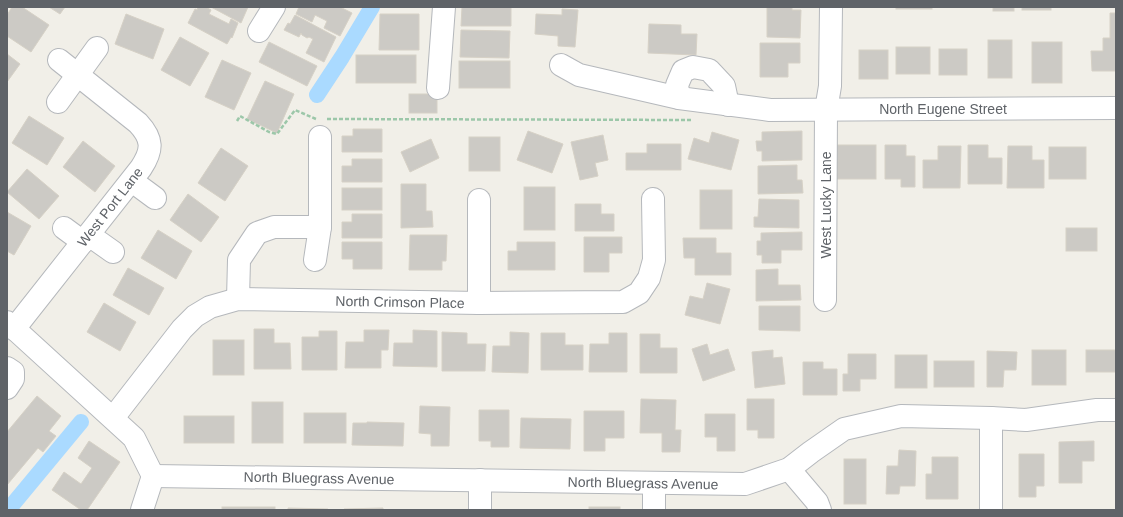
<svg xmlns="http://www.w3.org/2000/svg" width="1123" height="517" viewBox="0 0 1123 517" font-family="Arial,sans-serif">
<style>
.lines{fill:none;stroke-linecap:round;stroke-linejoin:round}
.canal{stroke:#aadaff;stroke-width:16}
.building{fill:#cccac5;stroke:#d6d1c6}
.minor-casing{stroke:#b5b8bc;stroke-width:24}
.path{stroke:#9cc7a9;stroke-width:2.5;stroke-dasharray:4 2;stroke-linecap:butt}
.minor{stroke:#fff;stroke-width:22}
.labels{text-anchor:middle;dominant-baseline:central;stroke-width:4;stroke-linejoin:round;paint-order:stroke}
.street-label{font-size:14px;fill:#5f6368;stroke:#fff}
</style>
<rect width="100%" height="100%" fill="#f1efe8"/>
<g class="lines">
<!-- canal -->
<g class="canal">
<path d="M317,95L342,57L372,7"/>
<path d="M8,510L81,422"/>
</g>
</g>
<!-- building -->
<g class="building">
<path d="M12,7H22L49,25L31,52L7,36V15Z"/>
<path d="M49,7H65L60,14Z"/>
<path d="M198,7H206L211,10L209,14L229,24L231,19L238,23L232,38L231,37L227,44L188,23L195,9L197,10Z"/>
<path d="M211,7H248L241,23Z"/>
<path d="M299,7H340L352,13L340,36L324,28L327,21L315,15L312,22L296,14Z"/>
<path d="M462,7H511V26H461Z"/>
<path d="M767,7H792V10H801L800,38L767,37Z"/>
<rect x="896" y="7" width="36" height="2"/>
<rect x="993" y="7" width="21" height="4"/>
<rect x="1022" y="7" width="29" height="3"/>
<path d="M562,9L578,10L575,47L558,46V36L535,34L536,14L562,15Z"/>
<path d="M1110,13H1116V71H1092L1091,51H1103V38H1110Z"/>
<path d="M126,14L164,29L153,59L115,44Z"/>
<path d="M380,14H419V50H379Z"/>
<path d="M295,15L336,37L324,62L306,53L313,39L309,37L307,38L302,35L301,33L299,37L284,30L288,23L290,24Z"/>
<path d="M649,24L681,25V34H697L696,55L648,53Z"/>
<path d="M461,30L510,31L509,58L460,57Z"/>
<path d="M180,37L209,53L190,86L161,70Z"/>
<rect x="988" y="40" width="24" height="38"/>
<path d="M269,42L317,66L307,86L259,62Z"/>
<rect x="1032" y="42" width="30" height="41"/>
<path d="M760,43H800V63H788V77H760Z"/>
<rect x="896" y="47" width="34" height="27"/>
<rect x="939" y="49" width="28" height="26"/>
<rect x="859" y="50" width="29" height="29"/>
<path d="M7,54L20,64L7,82Z"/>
<rect x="356" y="55" width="60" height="28"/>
<path d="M222,60L251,73L234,110L205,97Z"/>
<rect x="459" y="61" width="51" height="27"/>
<path d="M265,81L294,94L277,133L247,119Z"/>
<rect x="409" y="94" width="28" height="19"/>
<path d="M29,116L64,138L47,165L12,143Z"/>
<path d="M353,129H382V152H342V136H353Z"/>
<path d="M528,131L563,144L552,173L517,160Z"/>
<path d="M802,131V160L762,161V151H757L756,141H762V132Z"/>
<path d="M712,132L739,140L731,170L688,159L694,138L709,143Z"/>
<path d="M603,135L608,160L595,163L598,176L580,180L571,142Z"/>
<rect x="469" y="137" width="31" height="34"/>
<path d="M431,139L439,158L410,172L401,152Z"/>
<path d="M83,141L115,166L95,192L63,167Z"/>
<path d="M647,144H681V170H626V153H647Z"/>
<rect x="837" y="145" width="39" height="34"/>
<path d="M885,145H906V156H915V187H901V179H885Z"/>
<path d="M968,145H988V158H1002V184H968Z"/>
<path d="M938,146H961L960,188H923V160H938Z"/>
<path d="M1008,146H1032V160H1044V188H1007Z"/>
<rect x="1049" y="147" width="37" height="32"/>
<path d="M221,148L248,166L225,201L198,183Z"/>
<path d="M352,159H382V182H342V166H352Z"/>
<path d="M797,165V180H802L803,193L758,194V166Z"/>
<path d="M27,169L59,196L39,219L7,192Z"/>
<path d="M401,184H426V211H432L433,227L401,228Z"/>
<rect x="524" y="187" width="31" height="43"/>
<rect x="342" y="188" width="40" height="22"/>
<rect x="700" y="190" width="32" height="39"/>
<path d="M188,194L219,217L201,242L170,220Z"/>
<path d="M759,199L799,200V228L754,227V217H758Z"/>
<path d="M575,204H601V214H614V231H575Z"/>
<path d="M7,212L31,226L14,255L7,251Z"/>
<path d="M352,214H382V238H342V222H352Z"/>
<rect x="1066" y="228" width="31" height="23"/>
<path d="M158,230L192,251L176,279L141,258Z"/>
<path d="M802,232V250H781V263H762V255H757V241H761V233Z"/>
<path d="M410,235H447L446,261H442V270H409Z"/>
<path d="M584,237H622V253H609V272H584Z"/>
<path d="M683,238H716V253H731V275H695V258H684Z"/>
<path d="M342,242H382V269H353V259H342Z"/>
<path d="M517,242H555V270H508V251H517Z"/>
<path d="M128,268L164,288L149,315L113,295Z"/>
<path d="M778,269V285H800L801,300L756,301V270Z"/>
<path d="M707,283L730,289L720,324L685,315L690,296L703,299Z"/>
<path d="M104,303L136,322L120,351L87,332Z"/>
<path d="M759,306H800V331L759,330Z"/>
<path d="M254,329H274V343H290L291,369H254Z"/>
<path d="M364,330H389L388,350H381V368H345L346,342H364Z"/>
<path d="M413,330L437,331V367L393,366L394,343H413Z"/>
<path d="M319,331H337V370H302V337H319Z"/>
<path d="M442,332L467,333V344H486L485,371H442Z"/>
<path d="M510,332L529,333L528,373L492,372L493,346H510Z"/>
<path d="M541,333H565V345H583V370H541Z"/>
<path d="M609,333H627V372H589L590,344H609Z"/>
<path d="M640,334H660V348H677V373H640Z"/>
<rect x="213" y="340" width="31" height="35"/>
<path d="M707,344L710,355L728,349L735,370L703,381L692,349Z"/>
<path d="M773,350V358L782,357L785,384L755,388L752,352Z"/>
<rect x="1032" y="350" width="34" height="35"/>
<rect x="1086" y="350" width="30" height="22"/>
<path d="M987,351L1017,352L1016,370H1004L1003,387H987Z"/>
<path d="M848,354H876V379H860V391H843V374H848Z"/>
<rect x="895" y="355" width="32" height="33"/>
<rect x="934" y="361" width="40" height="26"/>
<path d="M803,362H823V369H837V395H803Z"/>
<path d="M37,396L61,416L49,431L56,436L43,452L38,448L7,485V432Z"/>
<path d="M641,399L676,400L675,430H681L680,452H662V433H640Z"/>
<path d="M747,399H774V438H758V430H747Z"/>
<rect x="252" y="402" width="31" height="41"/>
<path d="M420,406L450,407L449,446H431V434L419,433Z"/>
<path d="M479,410H509V447H491V441H479Z"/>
<path d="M584,411H624V438H605V451H584Z"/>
<rect x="304" y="413" width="42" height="30"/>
<path d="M705,414H735V451H717V437H705Z"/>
<rect x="184" y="416" width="50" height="27"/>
<path d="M521,418L571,419L570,449L520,448Z"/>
<path d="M367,422L404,423L403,446L352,445L353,423H367Z"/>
<path d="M89,441L120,462L87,510H81L52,490L64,472L81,484L92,468L78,458Z"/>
<path d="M1094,441V461H1082V483H1059V442Z"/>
<path d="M899,450L916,451L915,486H900L899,494H886L887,466H898Z"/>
<path d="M1019,454H1044V486H1036V497H1019Z"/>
<path d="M932,457H958V499H926V474H932Z"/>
<rect x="844" y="459" width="22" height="45"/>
<rect x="222" y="507" width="53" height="3"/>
<rect x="589" y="507" width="31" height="3"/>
<path d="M288,508L328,509V510H288Z"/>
<path d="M383,508V510H344V509Z"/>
</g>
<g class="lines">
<!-- minor casing -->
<g class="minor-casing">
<g id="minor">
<path d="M259,31L274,7"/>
<path d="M561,65L579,75L679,98L770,110L1116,108"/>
<path d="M438,88L444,7"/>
<path d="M679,98L677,85L683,71L693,67L709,70L724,86L728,105"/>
<path d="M58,102L97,48"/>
<path d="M132,181L155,198"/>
<path d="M479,200V303"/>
<path d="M64,228L83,242"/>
<path d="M89,235L113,252"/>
<path d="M315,260L320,227V137"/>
<path d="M238,299L239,260L257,233L274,227H320"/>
<path d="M825,300L826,110L830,86L831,7"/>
<path d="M7,322L134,438L153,476L142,510"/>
<path d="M14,329L141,168C153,150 153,139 138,123L59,60"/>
<path d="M7,368L13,372V379L7,388"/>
<path d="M113,418L182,329L195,316L210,307L238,299L479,303L623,302L639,293L649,278L654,260L653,199"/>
<path d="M991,418V510"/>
<path d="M789,469L817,502L820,510"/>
<path d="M153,476L745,484L789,469L811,452L844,429L901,416L991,418L1026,420L1097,410H1116"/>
<path d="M480,510V480"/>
<path d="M654,510V483"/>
</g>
</g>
<!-- path -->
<g class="path">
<path d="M327,119L692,120"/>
<path d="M237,121L240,116L269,132L277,134L295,110L316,119"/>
</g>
<!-- minor -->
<use href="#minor" class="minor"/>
</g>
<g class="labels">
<!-- street labels -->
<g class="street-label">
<text x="943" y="109">North Eugene Street</text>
<text transform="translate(826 205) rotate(-90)">West Lucky Lane</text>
<text transform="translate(110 207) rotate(-52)">West Port Lane</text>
<text transform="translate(400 302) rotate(1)">North Crimson Place</text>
<text transform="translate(319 478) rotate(1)">North Bluegrass Avenue</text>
<text transform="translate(643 483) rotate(1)">North Bluegrass Avenue</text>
</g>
</g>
<!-- border -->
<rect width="1123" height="517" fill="none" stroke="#5f6368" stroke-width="16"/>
</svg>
